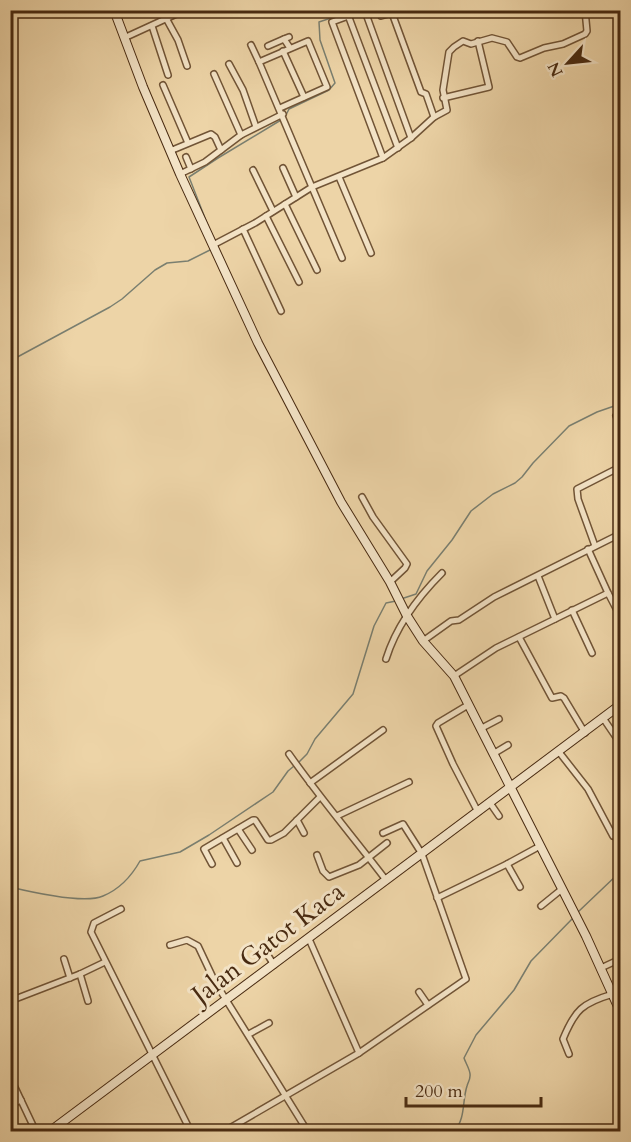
<svg xmlns="http://www.w3.org/2000/svg" width="631" height="1142" viewBox="0 0 631 1142" font-family="Cardo,serif">
<style>
.lines{fill:none;stroke-linecap:round;stroke-linejoin:round}
.stream{stroke:#7a7f70;stroke-width:1.5}
.street-casing{stroke:#715436;stroke-width:8}
.secondary-casing{stroke:#482a11;stroke-width:10}
.street{stroke:#f3e3c6;stroke-width:5}
.secondary{stroke:#f3e3c6;stroke-width:8}
.labels{text-anchor:middle;dominant-baseline:central;stroke-width:6;stroke-linejoin:round;paint-order:stroke}
.street-label{font-size:26px;fill:#482a11;stroke:#f3e3c6}
</style>
<rect width="100%" height="100%" fill="#edd4a7"/>
<filter id="stains"><feTurbulence type="fractalNoise" baseFrequency=".00333" numOctaves="4"/><feColorMatrix values="0 0 0 0 .2 0 0 0 0 .09 0 0 0 0 .02 0 0 0 .5 -.17"/></filter>
<radialGradient id="worn" r=".72"><stop offset=".6" stop-color="#630" stop-opacity="0"/><stop offset="1" stop-color="#630" stop-opacity=".3"/></radialGradient>
<g class="lines">
<!-- stream -->
<g class="stream">
<path d="M285,117L289,109L329,90L335,83L320,40L319,22L355,10"/>
<path d="M212,236L189,177L218,158L281,120"/>
<path d="M10,361L110,307L122,299L155,270L167,263L188,261L212,249"/>
<path d="M401,599L416,594L427,571L452,540L471,511L493,494L515,483L522,477L533,463L569,426L597,412L620,404"/>
<path d="M298,763L307,754L315,739L353,694L374,626L386,603L396,601"/>
<path d="M10,887C31,892 85,904 103,896C120,889 131,877 140,861L180,852L209,835L273,792L288,771L294,766"/>
<path d="M578,912L620,872"/>
<path d="M454,1132C466,1118 462,1101 467,1086C468,1082 470,1080 470,1076C471,1071 466,1064 464,1058L476,1035L514,990L531,961L573,918"/>
</g>
<!-- street casing -->
<g class="street-casing">
<g id="street">
<path d="M348,15L398,148"/>
<path d="M381,16L392,13L421,92L426,94L434,117"/>
<path d="M167,20L178,40L187,66"/>
<path d="M152,26L168,75"/>
<path d="M289,37L284,39L290,48"/>
<path d="M124,38L185,10"/>
<path d="M251,45L259,62"/>
<path d="M268,46L284,39"/>
<path d="M283,51L304,97"/>
<path d="M229,64L243,90L256,127"/>
<path d="M214,74L241,135"/>
<path d="M163,85L188,143"/>
<path d="M443,98L489,87L478,41"/>
<path d="M280,108L327,87L308,41L259,62L342,258"/>
<path d="M170,151L211,134L215,137L221,150"/>
<path d="M186,157L191,169"/>
<path d="M383,158L332,22L362,11L366,14L411,138"/>
<path d="M283,168L296,197"/>
<path d="M253,170L273,211"/>
<path d="M180,174L205,162L241,135L283,114"/>
<path d="M339,177L371,253"/>
<path d="M285,204L317,270"/>
<path d="M266,216L299,282"/>
<path d="M243,229L281,311"/>
<path d="M213,245L255,223L312,187L383,158L411,138L434,117L447,110L443,90L449,52L454,47L463,41L471,44L492,38L507,42L517,57L520,58L544,48L563,44L585,34L587,31L585,10"/>
<path d="M616,416L620,425"/>
<path d="M362,497L373,517L407,564L405,568L390,582"/>
<path d="M595,546L578,499L577,489L620,467"/>
<path d="M588,549L608,593L620,616"/>
<path d="M538,576L555,619"/>
<path d="M572,610L592,653"/>
<path d="M519,637L552,698L561,696L564,698L585,733"/>
<path d="M423,641L451,621L459,620L494,597L620,534"/>
<path d="M386,659C396,627 419,596 442,573"/>
<path d="M454,676L496,648L608,593"/>
<path d="M468,705L438,723L436,726L453,764L478,812"/>
<path d="M603,718L620,743"/>
<path d="M480,729L499,719"/>
<path d="M559,752L588,789L613,836"/>
<path d="M289,754C320,798 354,838 386,880"/>
<path d="M493,754L508,745"/>
<path d="M310,783L383,730"/>
<path d="M490,803L499,816"/>
<path d="M337,816L409,782"/>
<path d="M297,820L304,833"/>
<path d="M238,829L252,850"/>
<path d="M223,838L237,863"/>
<path d="M317,855L323,871L329,877L359,865L387,843"/>
<path d="M212,864L204,849L253,820H255L268,840H271L284,833L320,797"/>
<path d="M507,864L520,887"/>
<path d="M437,898L507,864L540,846"/>
<path d="M541,906L562,889"/>
<path d="M121,909L94,923L91,932L191,1132"/>
<path d="M309,939L359,1053"/>
<path d="M170,945L187,940L198,946L215,982L308,1132"/>
<path d="M262,946L274,965"/>
<path d="M64,959L70,978"/>
<path d="M601,968L618,960"/>
<path d="M80,974L88,1001"/>
<path d="M419,992L428,1005"/>
<path d="M10,1001L80,974L105,962"/>
<path d="M249,1034L269,1023"/>
<path d="M569,1054L563,1039C575,1010 582,1003 613,994"/>
<path d="M10,1077L36,1132"/>
<path d="M10,1105L21,1100"/>
<path d="M223,1132L359,1053L466,979L422,854L403,824L383,833"/>
</g>
</g>
<!-- secondary casing -->
<g class="secondary-casing">
<g id="secondary">
<path d="M114,10L143,87L180,174L258,343L341,502L390,582L407,616L423,641L454,676L586,936L620,1011"/>
<path d="M49,1132L620,705"/>
</g>
</g>
<!-- street -->
<use href="#street" class="street"/>
<!-- secondary -->
<use href="#secondary" class="secondary"/>
</g>
<g class="labels">
<!-- street labels -->
<g class="street-label">
<text transform="translate(268 943) rotate(-37)">Jalan Gatot Kaca</text>
</g>
</g>
<!-- margin -->
<rect width="631" height="1142" fill="none" stroke="#edd4a7" stroke-width="36"/>
<rect x="12" y="12" width="607" height="1118" fill="none" stroke="#482a11" stroke-width="3"/>
<rect x="18" y="18" width="595" height="1106" fill="none" stroke="#482a11" stroke-width="1.5"/>
<!-- north arrow -->
<g transform="translate(568 63) rotate(243)" stroke="#f3e3c6" stroke-width="4.5" paint-order="stroke">
<path d="M0-4.5L10 22L0 15L-10 22Z" fill="#482a11"/>
<text y="-9" font-size="16" font-weight="bold" text-anchor="middle" fill="#482a11">N</text>
</g>
<!-- scale -->
<path d="M406 1097v9h135v-9" fill="none" stroke="#482a11" stroke-width="3"/>
<text x="415" y="1097" font-size="18" fill="#482a11" stroke="#f3e3c6" stroke-width="4.5" paint-order="stroke">200 m</text>
<rect width="100%" height="100%" filter="url(#stains)"/>
<rect width="100%" height="100%" fill="url(#worn)"/>
</svg>
